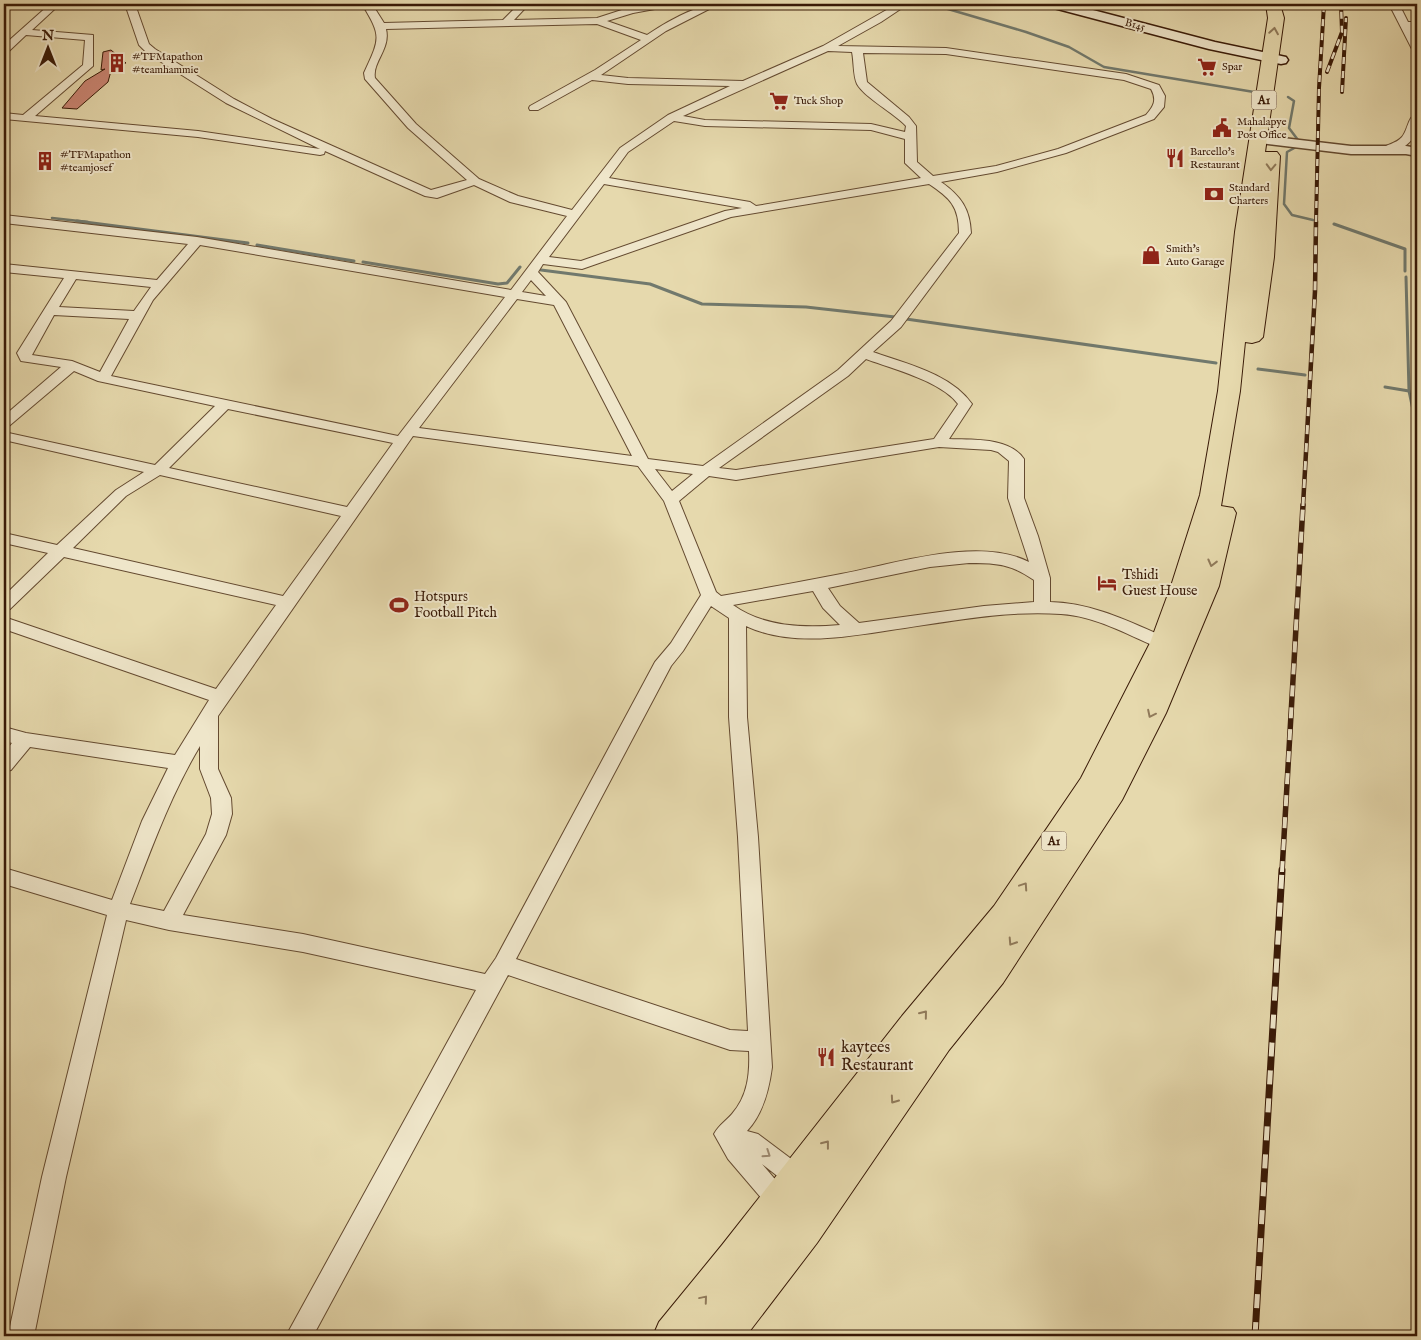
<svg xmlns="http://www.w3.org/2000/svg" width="1421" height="1340" viewBox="0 0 1421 1340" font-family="'IM FELL English',serif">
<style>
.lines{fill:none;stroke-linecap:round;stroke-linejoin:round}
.stream-far1{stroke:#71796d;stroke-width:2.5}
.stream{stroke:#71796d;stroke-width:3}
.building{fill:#cb8674;stroke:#391a07}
.minor-casing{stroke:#644a30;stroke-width:2}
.tertiary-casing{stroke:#644a30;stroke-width:3}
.secondary-casing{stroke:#391a07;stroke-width:3}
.trunk-casing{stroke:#391a07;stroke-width:2}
.minor{fill:#efe6ca;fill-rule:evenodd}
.tertiary{fill:#efe6ca;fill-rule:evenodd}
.secondary{fill:#efe6ca;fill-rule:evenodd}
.trunk{fill:#e6d9ad;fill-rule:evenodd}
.rail-far3-casing{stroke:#391a07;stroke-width:4}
.rail-far2-casing{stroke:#391a07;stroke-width:4.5}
.rail-far1-casing{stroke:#391a07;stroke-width:5.5}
.rail-casing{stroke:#391a07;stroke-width:7}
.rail-far3{stroke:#efe6ca;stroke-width:2.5;stroke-dasharray:7;stroke-linecap:butt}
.rail-far2{stroke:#efe6ca;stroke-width:3;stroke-dasharray:9;stroke-linecap:butt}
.rail-far1{stroke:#efe6ca;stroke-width:4;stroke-dasharray:11;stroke-linecap:butt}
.rail{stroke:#efe6ca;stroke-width:5;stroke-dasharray:14;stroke-linecap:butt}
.oneway{stroke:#907a5a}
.oneway2{stroke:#9d8a72}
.labels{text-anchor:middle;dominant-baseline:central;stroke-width:4;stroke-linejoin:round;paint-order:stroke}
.far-street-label{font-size:11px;fill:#391a07;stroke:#efe6ca}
.far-poi-label{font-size:11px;fill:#391a07;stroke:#efe6ca;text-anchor:start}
.shield{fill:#efe6ca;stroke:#705742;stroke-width:1}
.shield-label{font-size:12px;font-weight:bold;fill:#391a07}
.poi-label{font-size:14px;fill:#391a07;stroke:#efe6ca;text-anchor:start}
.near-poi-label{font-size:16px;fill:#391a07;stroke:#efe6ca;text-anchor:start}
</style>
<rect width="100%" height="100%" fill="#e6d9ad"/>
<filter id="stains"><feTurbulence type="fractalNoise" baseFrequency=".004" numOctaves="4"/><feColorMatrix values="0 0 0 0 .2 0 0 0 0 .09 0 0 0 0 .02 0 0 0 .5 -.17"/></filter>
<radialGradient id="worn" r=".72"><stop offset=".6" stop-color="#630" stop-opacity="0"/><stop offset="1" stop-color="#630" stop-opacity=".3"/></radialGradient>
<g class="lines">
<!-- stream-far1 -->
<g class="stream-far1">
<path d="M931,4L1026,32L1069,47L1104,67L1254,92"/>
<path d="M1288,97L1294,101L1289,128L1298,140"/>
<path d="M1298,146L1287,152L1284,204L1292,215L1313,220"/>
<path d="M52,218L88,222"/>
</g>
<!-- stream -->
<g class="stream">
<path d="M77,221L248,243"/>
<path d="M1334,224L1405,249V271"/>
<path d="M257,245L354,261"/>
<path d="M363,262L498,284L507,283L520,267"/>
<path d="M541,270L650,284L702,304L806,307L895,317"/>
<path d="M1406,277L1409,391L1413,410L1417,411"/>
<path d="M906,319L1216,363"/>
<path d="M1258,369L1305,375"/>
<path d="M1385,387L1409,391"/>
</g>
</g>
<!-- building -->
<path class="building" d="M111,50L126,63L112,67L108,82L77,109L62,108L85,81L105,69L101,70L103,52Z"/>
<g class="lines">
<!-- minor casing -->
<g class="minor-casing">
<g id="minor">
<path d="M50,4H60L32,30L93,35V66L35,116L198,131L320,149L226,103L147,53L139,45L126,7L128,4H138L136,7L149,44L155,49L234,99L272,119L431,190L467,180L408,128L365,79L364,73C380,38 382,37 362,4H372L384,23L503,20L519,4H529L514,20L597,18L631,7L652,4H673L671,6L633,13L607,21L647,35C665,23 697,4 719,4L666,31L601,75L628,78L743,81L823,46L897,4H908L881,22L838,46L946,48L1126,74L1159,85L1165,96L1164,107L1154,119L1066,153L997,172L941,182C961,196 970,209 971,233L901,327L873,352C907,364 951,374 972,404L949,439C973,440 1009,437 1024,459V498L1038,536L1050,578V602C1093,603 1130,622 1169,639L1172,643L1169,647L1163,649L1157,647C1126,634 1095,616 1061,614C1004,610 947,622 891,630C845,637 791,647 746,626L747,717L758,837L772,1067C769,1090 763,1114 747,1131L758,1134L810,1173L814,1181L810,1189L802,1192L794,1189L762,1164L791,1198L795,1206L791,1214L783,1218L775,1214L728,1159L714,1134C719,1125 726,1121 732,1114C748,1096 750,1073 749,1051L730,1050L508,975L313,1336H286L476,990L303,952L169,930L126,920L66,1177L34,1336H8L42,1177L107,915L4,884V868L112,900L142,821L168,768L30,747L11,770L4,772V753L12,743L4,741V727L26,733L175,755L209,700L4,629V617L216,689L276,605L64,557L10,609L4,611V596L48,553L4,543V533L57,545L116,490L144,472L4,440V432L155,465L215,406L98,381L74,371L9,426L4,427V416L61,367L21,361L17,353L64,278L4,272V264L157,280L188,244L4,223V215L197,237L511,290L567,216L510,202L474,185L437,198L425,196L325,151L324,154L320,155L198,137L4,119V113L23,115L83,65L85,40L26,35L8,52L4,53V45ZM597,24L641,40L595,70L530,106L529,108L530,110H538L592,80L628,84L730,86L668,115L620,148L572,210L518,196L479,179L416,124L375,78C372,62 391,49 386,29ZM828,51L852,52C854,61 853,76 857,84C865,98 894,113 906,126L905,132L871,124L705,120L683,116ZM863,53L946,54L1124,80L1151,89C1157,100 1154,106 1146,115L1058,149L996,166L933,176L917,162L916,126L909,117L867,82ZM674,121L705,126L871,130L905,139V163L921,178L756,206L750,202L609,178L628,152ZM604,184L742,208L725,211L581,261L549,257ZM929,184C950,198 959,206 959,233L891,321L838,370L703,466L648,459L566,302L538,272L543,264L582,269L731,217ZM200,245L505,297L398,436L111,376L153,300ZM76,279L151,287L134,311L59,307ZM531,280L546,296L522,292ZM517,299L554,305L632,456L419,428ZM54,315L129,319L100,372L72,361L32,355ZM866,359C893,369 941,381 958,404L934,439L736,470L719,468L848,376ZM228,409L393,443L347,507L169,468ZM413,436L638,466L664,501L701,595L671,643L655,662L496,958L485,974L303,934L183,915L226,835L232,814L231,798L218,769V716ZM939,447L991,450L998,452L1009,461L1008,498L1029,562C979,536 894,564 841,574C801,582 761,589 721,596L716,592L679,501L709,476L736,480ZM655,469L693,474L672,491ZM160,475L341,516L283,596L73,548L126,496ZM969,563C997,563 1011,564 1034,580V602L984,606L859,623L840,606L828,588L930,567ZM813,591L823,608L840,625C804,628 763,627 733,605ZM711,606L729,618V717L738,837L748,1031L730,1030L516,959L671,666L683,651ZM200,746V769L211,798L212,814L206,834L164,911L130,904C151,850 170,796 200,746Z"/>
<path d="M1389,4H1399L1408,22H1417V28H1411L1417,40V52L1412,49Z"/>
<path d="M1417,113C1417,117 1418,124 1417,129C1414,143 1395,156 1382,152L1380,150C1386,144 1396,144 1402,137C1408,130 1408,116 1417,113Z"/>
</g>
</g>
<!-- tertiary casing -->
<g class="tertiary-casing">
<path id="tertiary" d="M1257,135L1351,146H1406L1417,148V156L1406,154H1351L1252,142L1250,139Z"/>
</g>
<!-- secondary casing -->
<g class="secondary-casing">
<path id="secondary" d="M1048,4H1070L1215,42L1286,57L1288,60L1286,63L1281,64L1209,49L1050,7Z"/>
</g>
<!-- trunk casing -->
<g class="trunk-casing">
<path id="trunk" d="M1266,4H1280L1284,18L1265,152H1277L1280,156L1274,257L1263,337L1259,341L1252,343L1245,342L1240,391L1221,506L1233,508L1236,513L1219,586L1166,713L1122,800L1003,983L949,1050L817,1243L746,1336H701L703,1330L698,1336H653L659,1322L722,1245L902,1016L994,906L1081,778L1150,643L1171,586L1200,495L1218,391L1235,232L1268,18Z"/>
</g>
<!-- minor -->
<use href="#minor" class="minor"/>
<!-- tertiary -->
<use href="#tertiary" class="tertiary"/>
<!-- secondary -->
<use href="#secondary" class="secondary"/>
<!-- trunk -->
<use href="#trunk" class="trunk"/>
<!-- rail-far3 casing -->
<g class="rail-far3-casing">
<g id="rail-far3">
<path d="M1327,72L1342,32L1341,4"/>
<path d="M1342,92L1346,18"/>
<path d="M1316,222L1319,88L1324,4"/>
</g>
</g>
<!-- rail-far2 casing -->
<g class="rail-far2-casing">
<path id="rail-far2" d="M1303,506L1315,291L1316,221"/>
</g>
<!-- rail-far1 casing -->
<g class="rail-far1-casing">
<path id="rail-far1" d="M1282,872L1303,505"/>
</g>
<!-- rail casing -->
<g class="rail-casing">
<path id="rail" d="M1255,1336L1282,870"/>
</g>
<!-- rail-far3 -->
<use href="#rail-far3" class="rail-far3"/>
<!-- rail-far2 -->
<use href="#rail-far2" class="rail-far2"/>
<!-- rail-far1 -->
<use href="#rail-far1" class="rail-far1"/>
<!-- rail -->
<use href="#rail" class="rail"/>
</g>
<!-- one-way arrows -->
<defs><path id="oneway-chevron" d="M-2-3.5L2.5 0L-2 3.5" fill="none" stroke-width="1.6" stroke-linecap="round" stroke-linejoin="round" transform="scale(1.25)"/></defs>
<g class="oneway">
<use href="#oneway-chevron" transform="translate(1274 31) rotate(-81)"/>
<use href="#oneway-chevron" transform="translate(1271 167) rotate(92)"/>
<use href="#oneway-chevron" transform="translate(1212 563) rotate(104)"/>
<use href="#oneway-chevron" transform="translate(1151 714) rotate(116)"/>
<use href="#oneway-chevron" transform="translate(1024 886) rotate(-56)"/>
<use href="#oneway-chevron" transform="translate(1012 942) rotate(123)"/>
<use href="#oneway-chevron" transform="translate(924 1014) rotate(-51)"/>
<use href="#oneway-chevron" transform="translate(894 1100) rotate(125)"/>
<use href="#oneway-chevron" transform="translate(826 1144) rotate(-52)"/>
<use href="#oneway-chevron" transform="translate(704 1299) rotate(-50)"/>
</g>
<use class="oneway2" href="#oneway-chevron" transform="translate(767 1154) rotate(34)"/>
<!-- icons -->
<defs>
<g id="building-bare" transform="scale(1.5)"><path d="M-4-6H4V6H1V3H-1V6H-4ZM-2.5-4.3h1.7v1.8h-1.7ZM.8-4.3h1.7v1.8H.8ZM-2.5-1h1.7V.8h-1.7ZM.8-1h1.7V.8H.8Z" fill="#8f2418" stroke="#efe6ca" stroke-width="2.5" paint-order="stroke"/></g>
<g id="supermarket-bare" transform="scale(1.5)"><path d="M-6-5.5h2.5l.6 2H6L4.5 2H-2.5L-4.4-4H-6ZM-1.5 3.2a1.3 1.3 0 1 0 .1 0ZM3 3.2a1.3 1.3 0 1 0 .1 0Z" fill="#8f2418" stroke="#efe6ca" stroke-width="2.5" paint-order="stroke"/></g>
<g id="civic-bare" transform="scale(1.5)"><path d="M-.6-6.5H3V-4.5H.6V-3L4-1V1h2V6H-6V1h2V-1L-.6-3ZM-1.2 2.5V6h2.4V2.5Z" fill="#8f2418" stroke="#efe6ca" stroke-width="2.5" paint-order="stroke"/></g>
<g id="restaurant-bare" transform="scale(1.5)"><path d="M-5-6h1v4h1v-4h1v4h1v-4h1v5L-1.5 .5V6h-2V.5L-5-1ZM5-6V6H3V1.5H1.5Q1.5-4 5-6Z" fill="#8f2418" stroke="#efe6ca" stroke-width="2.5" paint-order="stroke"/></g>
<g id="bank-bare" transform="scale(1.5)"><path d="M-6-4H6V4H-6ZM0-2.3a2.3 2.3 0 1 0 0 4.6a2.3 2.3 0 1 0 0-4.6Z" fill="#8f2418" stroke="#efe6ca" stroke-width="2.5" paint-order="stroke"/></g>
<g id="shop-bare" transform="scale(1.5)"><path d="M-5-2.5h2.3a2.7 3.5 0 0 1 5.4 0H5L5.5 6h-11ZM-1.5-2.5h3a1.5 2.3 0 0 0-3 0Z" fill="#8f2418" stroke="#efe6ca" stroke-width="2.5" paint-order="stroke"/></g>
<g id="hotel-bare" transform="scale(1.5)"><path d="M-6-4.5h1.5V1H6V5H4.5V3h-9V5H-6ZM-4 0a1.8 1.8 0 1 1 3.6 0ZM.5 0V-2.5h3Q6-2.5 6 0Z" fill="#8f2418" stroke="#efe6ca" stroke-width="2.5" paint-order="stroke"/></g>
<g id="stadium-bare" transform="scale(1.5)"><path d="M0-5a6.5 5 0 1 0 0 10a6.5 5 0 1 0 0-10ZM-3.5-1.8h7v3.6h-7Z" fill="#8f2418" stroke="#efe6ca" stroke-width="2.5" paint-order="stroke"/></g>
</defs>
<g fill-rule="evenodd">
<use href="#building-bare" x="117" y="63"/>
<use href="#supermarket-bare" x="1207" y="67"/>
<use href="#supermarket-bare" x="779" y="101"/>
<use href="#civic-bare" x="1222" y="128"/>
<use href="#restaurant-bare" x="1175" y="158"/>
<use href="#building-bare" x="45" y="161"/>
<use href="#bank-bare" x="1214" y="194"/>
<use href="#shop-bare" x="1151" y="255"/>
<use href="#hotel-bare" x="1107" y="583"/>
<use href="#stadium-bare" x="399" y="605"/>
<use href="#restaurant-bare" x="826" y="1057"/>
</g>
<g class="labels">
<!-- far-street labels -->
<g class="far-street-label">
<text transform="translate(1135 25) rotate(15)">B145</text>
</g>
<!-- far-poi labels -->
<g class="far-poi-label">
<text x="132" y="57">#TFMapathon<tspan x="132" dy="13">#teamhammie</tspan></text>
<text x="1222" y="67">Spar</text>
<text x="794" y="101">Tuck Shop</text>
<text x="1237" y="122">Mahalapye<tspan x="1237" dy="13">Post Office</tspan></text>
<text x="1190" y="152">Barcello's<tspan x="1190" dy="13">Restaurant</tspan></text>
<text x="60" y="155">#TFMapathon<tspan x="60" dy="13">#teamjosef</tspan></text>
<text x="1229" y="188">Standard<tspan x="1229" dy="13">Charters</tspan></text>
<text x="1166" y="249">Smith's<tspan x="1166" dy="13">Auto Garage</tspan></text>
</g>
<!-- shield labels -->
<g class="shield">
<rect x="1251.5" y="90.5" width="25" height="19" rx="4"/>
<rect x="1041.5" y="831.5" width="25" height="19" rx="4"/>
</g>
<g class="shield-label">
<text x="1264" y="100">A1</text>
<text x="1054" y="841">A1</text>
</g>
<!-- poi labels -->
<g class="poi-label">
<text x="1122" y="575">Tshidi<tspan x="1122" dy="16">Guest House</tspan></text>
<text x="414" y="597">Hotspurs<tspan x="414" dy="16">Football Pitch</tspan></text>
</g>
<!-- near-poi labels -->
<g class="near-poi-label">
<text x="841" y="1048">kaytees<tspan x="841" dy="18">Restaurant</tspan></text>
</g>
</g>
<!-- margin -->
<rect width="1421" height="1340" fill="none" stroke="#e6d9ad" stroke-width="20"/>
<rect x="5" y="5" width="1411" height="1330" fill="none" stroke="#391a07" stroke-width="2.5"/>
<rect x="10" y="10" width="1401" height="1320" fill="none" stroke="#391a07"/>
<!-- north arrow -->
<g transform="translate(48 48)" stroke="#efe6ca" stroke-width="4" paint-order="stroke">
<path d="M0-4L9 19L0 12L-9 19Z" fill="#391a07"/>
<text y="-8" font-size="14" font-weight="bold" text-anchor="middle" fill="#391a07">N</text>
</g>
<rect width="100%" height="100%" filter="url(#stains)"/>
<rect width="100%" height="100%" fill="url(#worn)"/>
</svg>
